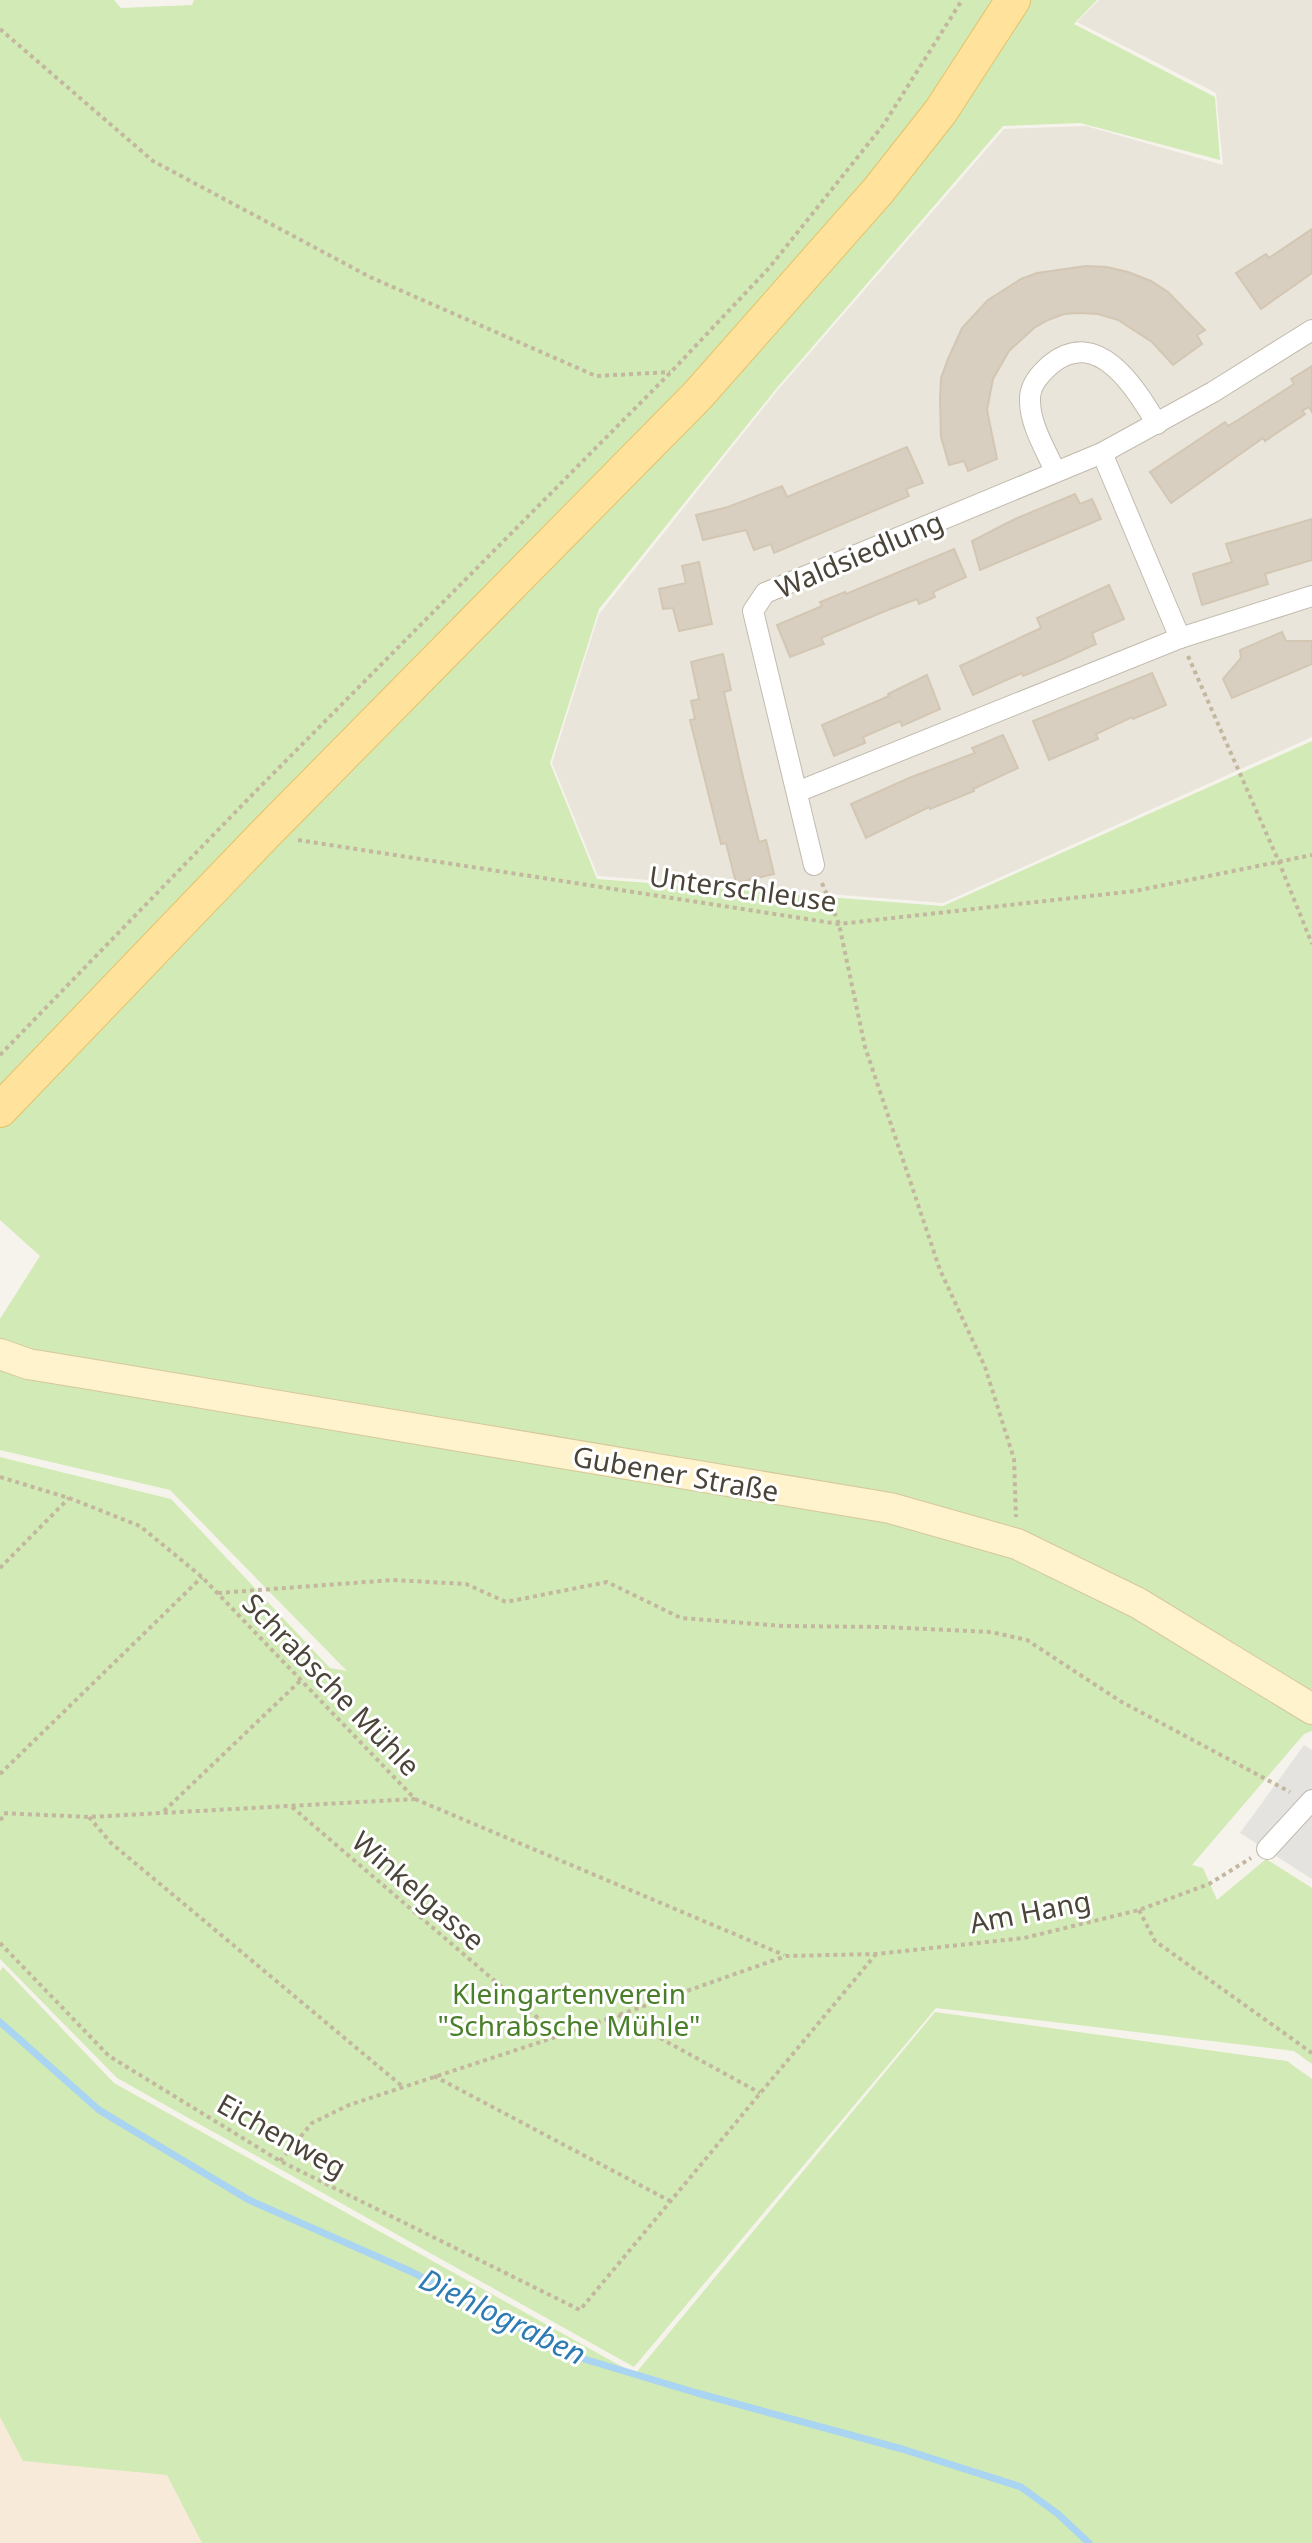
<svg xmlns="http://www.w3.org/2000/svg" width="1312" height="2543" viewBox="0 0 1312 2543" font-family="'Noto Sans',sans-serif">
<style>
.residential{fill:#eae5da}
.commercial{fill:#f7ead8}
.green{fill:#d2eab5}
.parking{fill:#e5e3e0}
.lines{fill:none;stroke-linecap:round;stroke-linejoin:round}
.stream{stroke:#a9d4f2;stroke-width:7}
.building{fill:#d8cfc1;stroke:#d3c7b4;stroke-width:2}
.street-casing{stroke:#c2bbae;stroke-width:22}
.secondary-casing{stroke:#d6c79b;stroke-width:32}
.primary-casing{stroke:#e6c16a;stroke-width:36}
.path{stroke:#c4b79f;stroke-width:4;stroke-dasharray:4 4;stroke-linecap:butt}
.street{stroke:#fff;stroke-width:20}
.secondary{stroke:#fff3cd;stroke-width:30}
.primary{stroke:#ffe39c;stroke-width:34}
.labels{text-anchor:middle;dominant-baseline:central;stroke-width:6;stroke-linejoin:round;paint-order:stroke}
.street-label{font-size:28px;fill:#4b4439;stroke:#fff}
.park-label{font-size:28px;fill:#4a7f2a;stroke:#fff}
.water-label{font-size:30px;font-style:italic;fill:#2e7ab2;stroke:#fff}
</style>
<rect width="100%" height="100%" fill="#f6f3ec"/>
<!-- residential -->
<path class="residential" d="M1099,0H1312V737L943,903L598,876L552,763L599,614L777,391L1004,129L1086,126L1223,165L1216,93L1077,22Z"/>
<!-- commercial -->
<path class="commercial" d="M0,2417L24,2461L167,2474L202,2543H0Z"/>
<!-- green -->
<g class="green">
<path d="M0,0H114L121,8L192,5L194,0H1097L1074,24L1215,97L1220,160L1080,123L1003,126L776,389L599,609L550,763L597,879L943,906L1312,741V1731L1304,1734L1192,1865L1203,1868L1217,1900L1266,1859L1312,1888V2064L1294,2051L936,2008L634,2367L117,2078L0,1959V1457L171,1499L330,1668L347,1671L170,1490L0,1450V1319L40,1256L0,1220Z"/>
<path d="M3,1967L114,2083L635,2374L935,2012L1287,2061L1312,2079V2543H202L167,2475L23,2461L0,2417V1971Z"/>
</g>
<!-- parking -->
<path class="parking" d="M1304,1745L1312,1750V1879L1240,1833Z"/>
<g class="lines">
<!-- stream -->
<path class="stream" d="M0,2022L99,2110L249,2200L412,2272L574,2356L697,2393L902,2449L1021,2487L1058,2514L1089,2543"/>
</g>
<!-- building -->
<g class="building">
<path d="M1312,229V273L1261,309L1236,273L1266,254L1269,258Z"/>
<path d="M1086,266L1107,267L1128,272L1151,281L1168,292L1205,330L1197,335L1202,344L1173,365L1152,342L1118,320L1098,314L1079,313L1064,314L1048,320L1034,328L1009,351L993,379L987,410L997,459L968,471L964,461L949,465L941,437L940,399L941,378L948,359L962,328L988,300L1021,279L1037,273Z"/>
<path d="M1312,366V412L1309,407L1302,411L1305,414L1265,441L1263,438L1171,503L1150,472L1225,422L1228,426L1238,420L1294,384L1291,379Z"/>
<path d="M907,447L923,483L906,489L909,496L774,553L771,544L754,550L746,530L703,540L696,515L728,507L782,486L787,497Z"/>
<path d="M1075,494L1080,504L1092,499L1101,519L980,570L972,541L1015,519Z"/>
<path d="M1312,519V560L1265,574L1268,584L1202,605L1193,574L1232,562L1226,544Z"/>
<path d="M954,549L966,577L933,592L935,597L919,604L917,599L885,611L821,638L824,644L790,657L777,625L822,606L820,602L845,592L846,594Z"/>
<path d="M699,562L712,624L679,631L673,608L663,609L659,589L686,583L682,566Z"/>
<path d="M1109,585L1124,619L1092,633L1096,644L1059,661L1023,676L1022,673L973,695L960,666L1041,628L1037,618Z"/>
<path d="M1282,632L1286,641H1312V664L1232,698L1223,679L1241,658L1240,650Z"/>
<path d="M723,654L731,690L724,692L743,777L759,842L766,840L774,874L736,883L726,843L721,844L690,720L695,719L691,701L699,699L691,662Z"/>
<path d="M1152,673L1166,705L1133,719L1132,717L1096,734L1098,739L1049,760L1033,721Z"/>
<path d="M927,675L940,709L902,726L900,721L863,737L865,743L834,756L822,725L889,696L888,694Z"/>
<path d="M1003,735L1018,768L973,789L974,791L930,809L929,807L866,838L851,804L909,778L975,753L972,748Z"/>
</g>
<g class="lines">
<!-- street casing -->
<g class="street-casing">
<g id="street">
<path d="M1055,471C1046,450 1030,425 1030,401C1029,386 1039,375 1050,365C1098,325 1136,389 1157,424"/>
<path d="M1180,638L1312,596"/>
<path d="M797,792L1180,638L1102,453"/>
<path d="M814,865L753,611L765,593L1102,453L1213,392L1312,330"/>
<path d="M1267,1849L1312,1800"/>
</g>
</g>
<!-- secondary casing -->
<g class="secondary-casing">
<path id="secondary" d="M0,1354L28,1364L83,1373L890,1508L1017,1544L1138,1603L1312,1709"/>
</g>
<!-- primary casing -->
<g class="primary-casing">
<path id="primary" d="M0,1110L264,835L698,395L878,191L941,111L1013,0"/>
</g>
<!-- path -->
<g class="path">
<path d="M0,29L153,161L370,277L596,376L670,372"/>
<path d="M1188,656L1279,862L1312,944"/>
<path d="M298,840L839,924L1135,891L1312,855"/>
<path d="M822,883L839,924L865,1047L940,1270L985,1367L1014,1459L1016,1517"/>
<path d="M0,1055L252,795L671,372L769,268L884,124L962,0"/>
<path d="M0,1477L69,1498L140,1526L202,1577L415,1799L89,1817L0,1813"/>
<path d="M0,1568L69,1498"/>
<path d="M218,1593L393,1580L466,1584L506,1602L607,1582L681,1618L783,1626L884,1627L991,1632L1027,1640L1120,1701L1290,1792"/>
<path d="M0,1774L202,1577"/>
<path d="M415,1799L784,1955"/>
<path d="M292,1807L559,2036"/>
<path d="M164,1811L301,1680"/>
<path d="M89,1817L111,1843L402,2086"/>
<path d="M0,1820L6,1814"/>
<path d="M1139,1910L1155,1941L1312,2053"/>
<path d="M0,1943L109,2056L280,2161L580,2310L876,1954"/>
<path d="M618,2015L760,2093"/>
<path d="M434,2076L670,2201"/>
<path d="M280,2161L312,2123L349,2105L559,2036L786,1956L876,1954L1024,1938L1139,1910L1209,1884L1251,1858"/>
</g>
<!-- street -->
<use href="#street" class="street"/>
<!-- secondary -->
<use href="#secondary" class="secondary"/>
<!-- primary -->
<use href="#primary" class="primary"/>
</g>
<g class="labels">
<!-- street labels -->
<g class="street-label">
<text transform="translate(859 554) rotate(-23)">Waldsiedlung</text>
<text transform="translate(743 888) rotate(8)">Unterschleuse</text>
<text transform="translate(676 1473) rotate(10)">Gubener Straße</text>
<text transform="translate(332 1684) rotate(46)">Schrabsche Mühle</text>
<text transform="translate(419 1890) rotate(41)">Winkelgasse</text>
<text transform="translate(1030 1911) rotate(-11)">Am Hang</text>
<text transform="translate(282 2135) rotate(29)">Eichenweg</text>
</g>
<!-- park labels -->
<g class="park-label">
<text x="569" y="1993">Kleingartenverein<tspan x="569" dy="32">"Schrabsche Mühle"</tspan></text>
</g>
<!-- water labels -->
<g class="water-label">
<text transform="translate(503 2316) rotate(26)">Diehlograben</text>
</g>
</g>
</svg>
